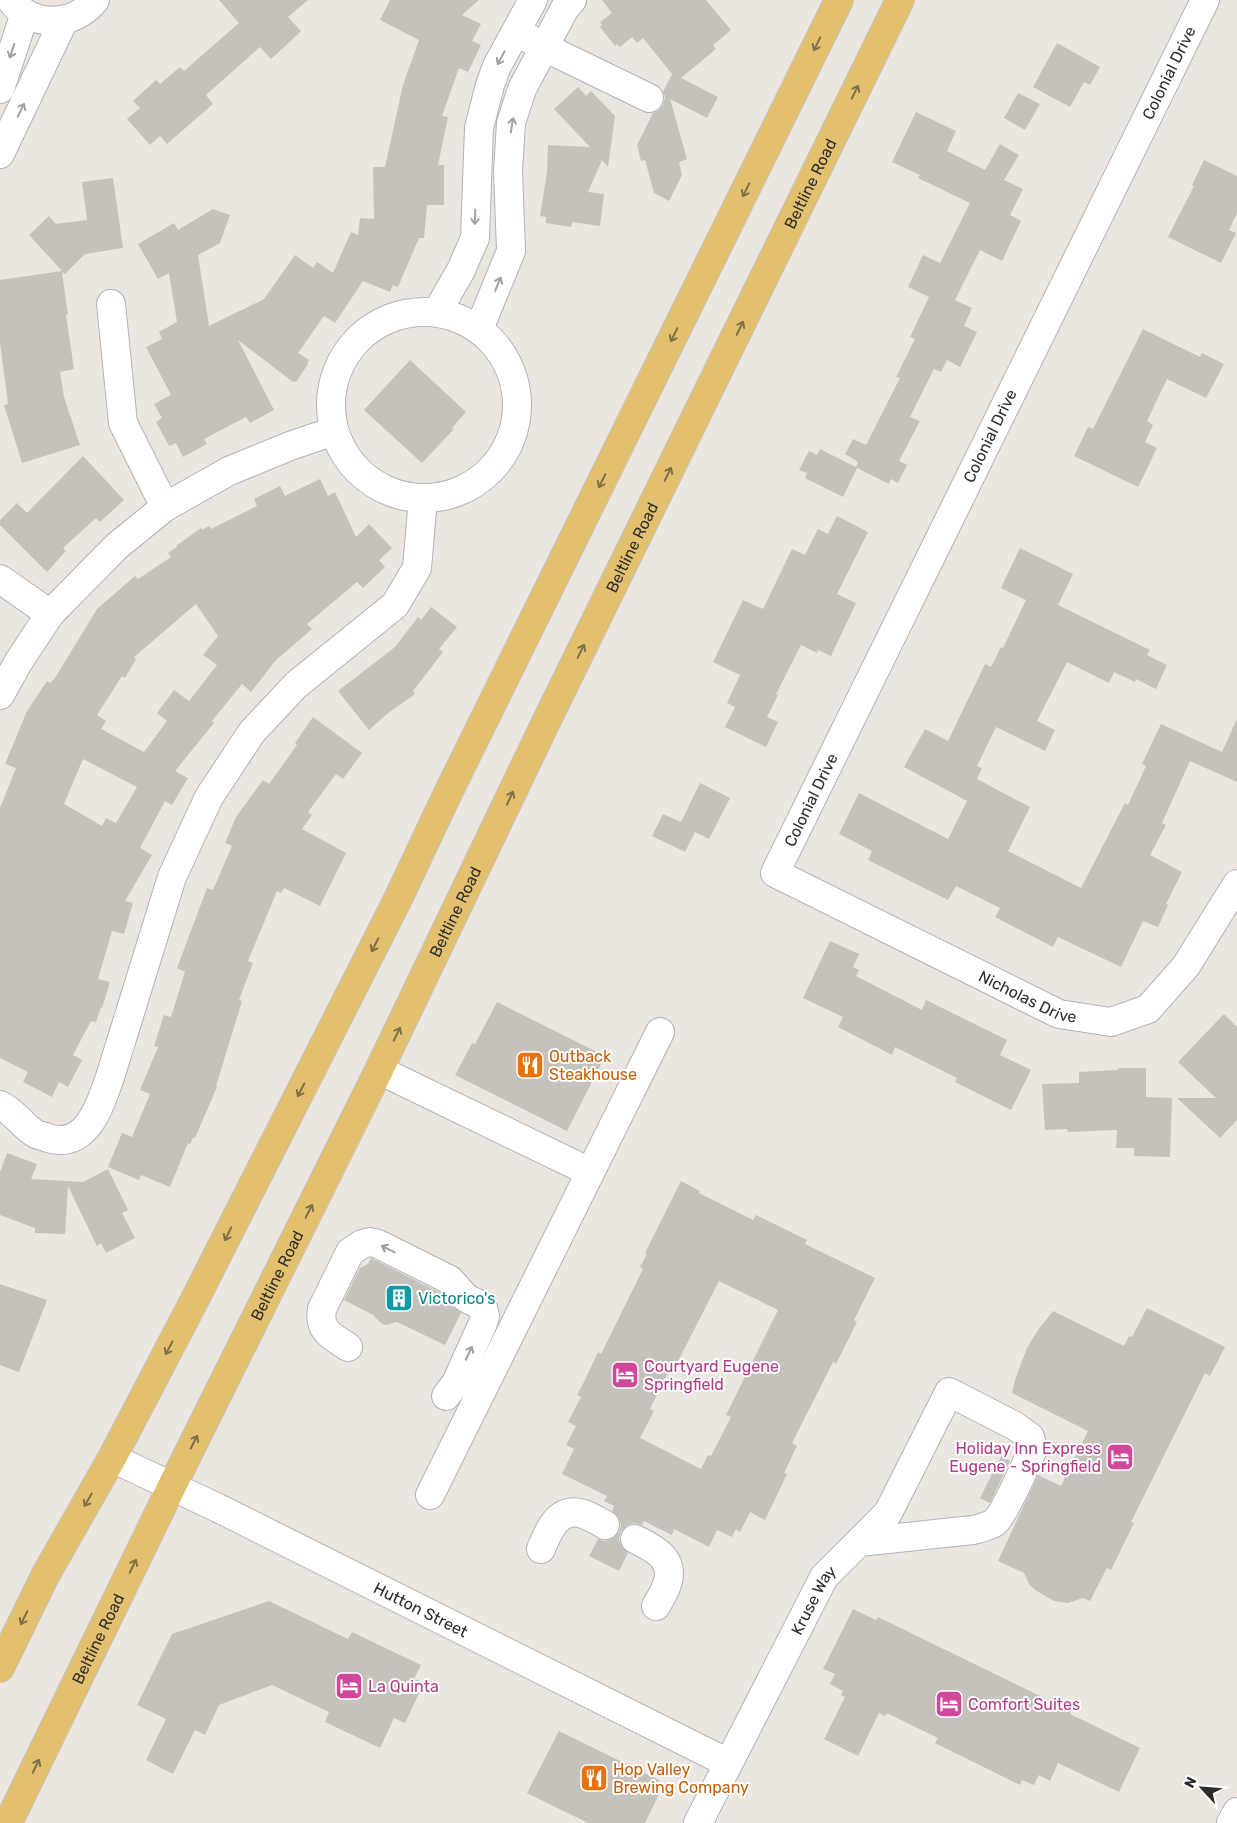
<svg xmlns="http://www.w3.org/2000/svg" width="1237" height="1823" viewBox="0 0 1237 1823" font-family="Rubik,sans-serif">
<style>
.building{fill:#c5c1bb;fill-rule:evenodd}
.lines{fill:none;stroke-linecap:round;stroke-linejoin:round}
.minor-casing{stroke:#b0b2bb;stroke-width:30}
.major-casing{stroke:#c4c4c4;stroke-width:30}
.minor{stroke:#fff;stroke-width:28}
.major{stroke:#e3c06e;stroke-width:28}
.oneway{stroke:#7e6f4a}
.oneway2{stroke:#a0a0a0}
.labels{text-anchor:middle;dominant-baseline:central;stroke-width:4;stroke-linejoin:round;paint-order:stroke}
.street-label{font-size:16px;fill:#2c2c2c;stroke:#fff}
.food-label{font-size:16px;fill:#c56008;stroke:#fff;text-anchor:start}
.culture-label{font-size:16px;fill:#0d838f;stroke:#fff;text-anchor:start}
.hotel-label{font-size:16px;fill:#b23c85;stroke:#fff;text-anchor:start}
</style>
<rect width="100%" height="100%" fill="#ece6e0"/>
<!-- building -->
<g class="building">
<path d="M219,0H308L288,17L301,31L296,36L271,59L260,47L206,95L213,104L167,144L160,136L150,145L127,119L140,108L133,101L156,80L160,84L180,67L184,71L239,23Z"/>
<path d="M390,0H479L462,15L481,24L472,41L481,45L468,72L459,68L442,116L448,117L438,165H444V205H427L424,238H419L398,287L393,285L390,292L363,281L335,323L324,316L298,353L309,360L307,363L308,364L296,382L294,381L293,382L238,340L274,410L250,423L246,417L204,439L207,444L183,457L176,443L169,446L156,422L162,418L154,404L171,395L146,347L162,339L159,332L177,322L169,273L158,279L138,244L174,223L178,230L213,209L230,215L220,243L198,255L209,326L264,299L295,255L313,268L317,262L333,273L351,232L358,235L360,218L374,219L373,167H385L403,85L419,40L380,20Z"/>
<path d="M602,0H706L731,30L713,45L716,49L681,78L718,97L707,118L670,99L687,159L679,162L682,175L669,201L654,193L645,160L641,161L637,145L653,113L658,111L663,105L665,97L663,92L672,74L643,38L637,43L632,37L620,47L617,44L615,46L600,27L602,25L600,22L612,13Z"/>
<path d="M1057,43L1100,67L1090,85L1084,82L1070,107L1033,87Z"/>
<path d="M578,87L586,96L591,91L615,116L608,167L602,160L588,192L604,194L600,226L572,222L571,227L546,223V217L540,216L547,172L548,145L590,147L554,109Z"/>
<path d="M1018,93L1040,104L1025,130L1004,118Z"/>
<path d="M916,112L956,131L947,151L985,170L1000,144L1019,155L1004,180L1023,189L1010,215L1021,221L1002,261L980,250L955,300L972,308L964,326L977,332L960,367L947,360L941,372L934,369L910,417L920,421L899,461L907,465L898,483L891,479L889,484L857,468L843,497L805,478L807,473L799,470L809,451L817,455L820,449L856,467L858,462L845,454L853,439L866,445L900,378L896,377L915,339L910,337L929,297L908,287L923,255L940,263L970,203L918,178L920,175L892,162Z"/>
<path d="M1204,160L1237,176V213L1229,230L1236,233L1221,263L1168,237L1194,186L1192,185Z"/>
<path d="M113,178L123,248L85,254L65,274L62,272L68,315H66L74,369L60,372L64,397L80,445L22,463L4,405L8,404L0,342V280L62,271L29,235L49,216L56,224L87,220L82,182Z"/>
<path d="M1143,329L1200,357L1202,353L1224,364L1206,398L1167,379L1147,421L1153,425L1145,442L1157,448L1138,487L1074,456L1088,427L1093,429Z"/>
<path d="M410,360L466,412L452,428L454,429L422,463L364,410Z"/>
<path d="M83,456L124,500L100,522L96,518L63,548L66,551L47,572L0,525V520L17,503L27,513Z"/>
<path d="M320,479L328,496L335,492L356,537L369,524L392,548L379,560L385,567L363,588L357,582L307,624L312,629L276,660L251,692L242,684L212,721L214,723L175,771L188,778L172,805L165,801L140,848L152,855L125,901L133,903L124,934L112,931L98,979L110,982L102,1008L101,1007L96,1022L91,1021L73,1055L82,1060L68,1087L59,1082L52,1097L23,1082L28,1072L0,1058V808L16,768L5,764L27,711L47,681L50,683L55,678L97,609L135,576L138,579L171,557L168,553L177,547L176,546L201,528L202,530L209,526L211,529L257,506L254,499L280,486L285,496ZM196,604L218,636L203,655L217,665L189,701L174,690L157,713L167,721L144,752L101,729L106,721L97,715L122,676L125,678L136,659L134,657ZM83,759L137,787L116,823L106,818L102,826L64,804Z"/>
<path d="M837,516L868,532L837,594L856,603L831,656L818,650L817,653L801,645L776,694L778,695L767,717L778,722L766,747L725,727L735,707L727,703L740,675L713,662L743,600L763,609L792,549L805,555L818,529L828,534Z"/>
<path d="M1020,548L1073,574L1058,605L1150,650L1147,655L1167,665L1156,689L1136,679L1135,682L1114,672L1109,683L1067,662L1037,721L1055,730L1045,751L996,727L977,766L982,768L977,779L1030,807L1008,851L1081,888L1125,803L1128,805L1146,766L1142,764L1161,724L1222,752L1237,719V782L1190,761L1162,823L1166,825L1150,855L1182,872L1166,904L1168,905L1158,927L1143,921L1121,967L1058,937L1053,947L995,917L1000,908L956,886L948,900L868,860L872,851L839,834L859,793L948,839L967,801L904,767L925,729L948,741L985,664L991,667L1001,647L1003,648L1026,600L1001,588Z"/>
<path d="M431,607L457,627L439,649L443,652L413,691L415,694L387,714L369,730L338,691L395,647L418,617L421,620Z"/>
<path d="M313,717L362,753L343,779L336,774L308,812L312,815L302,829L346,853L320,906L284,888L281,893L277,891L248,961L253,963L239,1000L242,1001L216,1086L217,1087L195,1138H193L190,1144L188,1143L170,1187L141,1175L139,1180L108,1167L122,1133L132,1137L150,1094L140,1090L158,1047L154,1046L164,1015L171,1017L185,972L177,968L207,888L213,890L232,846L225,843L236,817L263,780L269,784L297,745L295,743Z"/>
<path d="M700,783L730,798L709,839L695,832L685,852L652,836L663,814L681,822Z"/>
<path d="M830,941L859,954L853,967L859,970L856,976L922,1010L926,1000L1007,1040L1000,1055L1031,1070L1011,1110L955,1082L957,1078L895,1047L892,1055L838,1027L843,1017L803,998Z"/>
<path d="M497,1002L605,1056L567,1131L455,1075L472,1043L475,1044Z"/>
<path d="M1224,1014L1237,1027V1120L1220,1138L1177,1098H1216L1178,1062Z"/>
<path d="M1118,1068H1146V1097L1172,1098L1170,1157L1134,1156V1148H1116L1117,1130L1068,1132L1067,1129L1045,1130L1042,1084L1079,1083V1072L1118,1070Z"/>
<path d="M7,1153L37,1164L31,1179L83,1182L108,1169L128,1210L122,1213L135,1238L106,1253L101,1243L97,1246L68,1186L65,1234L35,1233V1228L0,1215V1172Z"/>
<path d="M681,1181L700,1191L699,1193L753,1220L756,1215L807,1240L805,1244L875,1278L854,1320L857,1322L836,1364L833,1362L792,1443L797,1446L784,1473L787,1474L765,1520L750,1512L740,1532L736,1529L732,1537L717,1530L709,1547L674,1529L672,1535L644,1521L642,1525L634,1523L627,1526L621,1531L619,1539L622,1547L628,1553L619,1571L589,1556L598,1539L605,1541L613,1538L619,1532L621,1525L618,1517L612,1511L614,1506L604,1501L607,1496L562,1474L574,1449L566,1445L576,1426L568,1422L581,1397L577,1395L585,1380L598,1352L601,1354L643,1269L640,1267L647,1254L645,1253ZM719,1281L778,1310L726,1415L731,1417L711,1456L708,1455L701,1469L640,1438L654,1411L650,1409L670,1369L673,1371Z"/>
<path d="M371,1258L440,1293L454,1308L461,1313L445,1345L397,1322L386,1325L382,1324L373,1315L344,1300L360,1268L368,1264Z"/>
<path d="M0,1284L47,1300L19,1372L0,1365Z"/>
<path d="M1147,1308L1225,1347L1210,1376L1205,1373L1131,1522L1134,1523L1111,1570L1107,1568L1090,1601L1083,1598L1068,1603L1054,1601L1035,1590L1029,1584L1024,1573L998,1561L1038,1475L1061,1486L1088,1431L1012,1393L1015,1380L1027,1348L1038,1330L1053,1311L1124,1346L1129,1336L1132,1337Z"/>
<path d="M1001,1456L1010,1461L990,1503L980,1498Z"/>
<path d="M269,1601L348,1639L352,1632L421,1665L414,1679L424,1683L405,1723L394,1718L380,1748L325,1722L329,1712L272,1685L219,1705L205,1735L195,1730L173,1774L146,1760L166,1719L137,1705L172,1634Z"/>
<path d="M853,1609L876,1620L878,1617L1071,1711L1070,1714L1140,1748L1119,1792L1058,1763L1050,1781L1039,1775L1034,1785L1022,1780L1020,1785L935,1743L938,1738L887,1713L885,1716L879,1713L858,1756L824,1739L845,1697L841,1695L843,1691L830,1684L835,1674L823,1669Z"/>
<path d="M559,1731L659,1780L662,1788L645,1823H588L527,1793Z"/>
</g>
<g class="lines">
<!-- minor casing -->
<g class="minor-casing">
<g id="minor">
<path d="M11,0C31,28 74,27 95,0"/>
<path id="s1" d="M1205,0L775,873L1059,1014L1111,1022L1148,1009L1186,966L1237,884"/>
<path d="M528,38L544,47L649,98"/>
<path d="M0,89L25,13"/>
<path d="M0,154L64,20"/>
<path d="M111,304L123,423L165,507"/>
<path d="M437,312L461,270L475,238L479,128L490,85L497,66L533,0"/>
<circle cx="424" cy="405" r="93"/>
<path d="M479,329L511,251L508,171L511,123L522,89L565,8L572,0"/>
<path d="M0,579L50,614"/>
<path d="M0,695L19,661L50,614L117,546L165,507L229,471L290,446L334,431"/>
<path d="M379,1070L590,1172"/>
<path d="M0,1105C15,1112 23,1127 36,1134C40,1136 44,1136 48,1138C88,1150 101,1103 111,1074L172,877L209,797L252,732L296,685L395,605L417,568L423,499"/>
<path d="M348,1347C332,1336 318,1331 322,1309L350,1252L362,1244L370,1242L378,1244L450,1280L466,1298L478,1304L483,1308L485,1316L483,1323L456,1383L446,1396"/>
<path id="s2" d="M112,1458L218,1508L728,1763"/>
<path d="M430,1495L660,1032"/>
<path d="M635,1539C652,1548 674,1557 668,1581C666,1590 660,1599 656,1606"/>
<path d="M541,1549C548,1532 557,1508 580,1513C589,1515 598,1521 605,1525"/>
<path id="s3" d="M698,1823L824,1577L888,1513L949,1392L1015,1426L1030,1437L1033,1449C1026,1464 1005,1513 995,1522C988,1527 980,1528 973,1530L859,1542"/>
<path d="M1231,1823L1237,1812"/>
</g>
</g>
<!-- major casing -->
<g class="major-casing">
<g id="major">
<path d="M0,1668L46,1574L112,1458L192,1305L397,901L447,795L839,0"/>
<path id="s4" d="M8,1823L172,1486L379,1070L546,722L900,0"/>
</g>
</g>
<!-- minor -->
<use href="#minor" class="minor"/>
<!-- major -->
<use href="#major" class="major"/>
</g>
<!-- one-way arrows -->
<defs><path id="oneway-shaft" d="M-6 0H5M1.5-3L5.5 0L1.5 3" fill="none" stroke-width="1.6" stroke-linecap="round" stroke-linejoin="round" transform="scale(1.25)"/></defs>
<g class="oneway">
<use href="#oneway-shaft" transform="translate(817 44) rotate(116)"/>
<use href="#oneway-shaft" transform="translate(855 92) rotate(-64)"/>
<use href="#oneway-shaft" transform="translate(746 190) rotate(116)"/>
<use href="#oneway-shaft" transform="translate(740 328) rotate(-64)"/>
<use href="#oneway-shaft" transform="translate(674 335) rotate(116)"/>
<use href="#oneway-shaft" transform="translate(668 474) rotate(-64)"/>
<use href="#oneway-shaft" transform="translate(602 481) rotate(116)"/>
<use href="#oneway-shaft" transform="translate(581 651) rotate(-64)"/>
<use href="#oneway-shaft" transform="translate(510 798) rotate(-65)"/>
<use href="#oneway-shaft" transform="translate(375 945) rotate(117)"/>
<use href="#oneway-shaft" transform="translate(397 1034) rotate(-64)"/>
<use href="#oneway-shaft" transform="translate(301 1090) rotate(117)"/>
<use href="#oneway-shaft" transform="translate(309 1211) rotate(-63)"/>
<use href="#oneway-shaft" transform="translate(228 1234) rotate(117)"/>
<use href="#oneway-shaft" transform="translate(169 1348) rotate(118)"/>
<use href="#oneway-shaft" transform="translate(194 1442) rotate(-63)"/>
<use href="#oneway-shaft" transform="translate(88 1500) rotate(120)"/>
<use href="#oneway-shaft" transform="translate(133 1566) rotate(-64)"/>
<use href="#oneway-shaft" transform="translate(24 1618) rotate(116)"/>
<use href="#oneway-shaft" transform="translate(36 1766) rotate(-64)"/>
</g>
<g class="oneway2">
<use href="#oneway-shaft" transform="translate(12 51) rotate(108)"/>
<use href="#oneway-shaft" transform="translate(501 58) rotate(118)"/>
<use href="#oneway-shaft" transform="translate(21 110) rotate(-64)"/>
<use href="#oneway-shaft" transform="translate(512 125) rotate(-81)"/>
<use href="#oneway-shaft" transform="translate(475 217) rotate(92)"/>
<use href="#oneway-shaft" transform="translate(498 284) rotate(-68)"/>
<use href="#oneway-shaft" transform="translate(388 1249) rotate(-154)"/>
<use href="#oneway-shaft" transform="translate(469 1353) rotate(-65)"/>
</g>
<!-- icons -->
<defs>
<g id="restaurant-square" transform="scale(1.4375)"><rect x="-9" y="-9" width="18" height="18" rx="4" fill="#e8710a" stroke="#fff"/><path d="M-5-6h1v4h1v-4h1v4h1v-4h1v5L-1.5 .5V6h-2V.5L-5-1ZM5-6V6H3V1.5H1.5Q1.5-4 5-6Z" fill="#fff"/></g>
<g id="building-square" transform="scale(1.4375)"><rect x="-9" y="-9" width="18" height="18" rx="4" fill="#0f9aa8" stroke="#fff"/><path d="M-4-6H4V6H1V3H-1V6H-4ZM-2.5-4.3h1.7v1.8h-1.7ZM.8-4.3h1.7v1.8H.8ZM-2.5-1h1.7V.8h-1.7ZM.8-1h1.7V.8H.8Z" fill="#fff"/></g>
<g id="hotel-square" transform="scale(1.4375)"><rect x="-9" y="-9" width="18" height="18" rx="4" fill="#d1479c" stroke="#fff"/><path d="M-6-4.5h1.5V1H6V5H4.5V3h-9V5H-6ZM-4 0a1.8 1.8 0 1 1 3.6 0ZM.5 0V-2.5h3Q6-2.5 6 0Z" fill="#fff"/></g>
</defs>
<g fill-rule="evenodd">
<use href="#restaurant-square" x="530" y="1065"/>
<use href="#building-square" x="399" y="1298"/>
<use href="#hotel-square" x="625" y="1375"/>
<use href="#hotel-square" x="1120" y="1457"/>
<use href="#hotel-square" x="349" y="1686"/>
<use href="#hotel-square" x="949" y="1704"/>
<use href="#restaurant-square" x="594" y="1778"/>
</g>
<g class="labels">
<!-- street labels -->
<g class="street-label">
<text transform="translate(1169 73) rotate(-64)">Colonial Drive</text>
<text stroke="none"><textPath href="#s4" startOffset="1825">Beltline Road</textPath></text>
<text transform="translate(990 436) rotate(-64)">Colonial Drive</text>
<text stroke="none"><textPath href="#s4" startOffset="1420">Beltline Road</textPath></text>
<text transform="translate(811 800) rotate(-64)">Colonial Drive</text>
<text stroke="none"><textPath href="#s4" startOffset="1015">Beltline Road</textPath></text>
<text stroke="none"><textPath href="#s1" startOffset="1255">Nicholas Drive</textPath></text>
<text stroke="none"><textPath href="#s4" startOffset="610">Beltline Road</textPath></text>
<text stroke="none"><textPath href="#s3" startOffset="251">Kruse Way</textPath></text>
<text stroke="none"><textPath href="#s2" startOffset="344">Hutton Street</textPath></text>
<text stroke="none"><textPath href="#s4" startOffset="205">Beltline Road</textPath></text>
</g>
<!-- food labels -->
<g class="food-label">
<text x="549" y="1056">Outback<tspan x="549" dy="18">Steakhouse</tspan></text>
<text x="613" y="1769">Hop Valley<tspan x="613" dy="18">Brewing Company</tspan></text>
</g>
<!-- culture labels -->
<g class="culture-label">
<text x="418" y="1298">Victorico's</text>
</g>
<!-- hotel labels -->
<g class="hotel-label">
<text x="644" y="1366">Courtyard Eugene<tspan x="644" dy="18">Springfield</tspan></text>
<text x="1101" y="1448" text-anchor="end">Holiday Inn Express<tspan x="1101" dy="18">Eugene - Springfield</tspan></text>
<text x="368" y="1686">La Quinta</text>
<text x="968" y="1704">Comfort Suites</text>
</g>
</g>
<!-- north arrow -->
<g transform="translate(1202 1788) rotate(296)" stroke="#ffffff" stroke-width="4" paint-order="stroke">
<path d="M0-4L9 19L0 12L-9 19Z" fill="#2c2c2c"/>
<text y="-8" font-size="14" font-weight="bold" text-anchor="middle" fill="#2c2c2c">N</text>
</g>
</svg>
